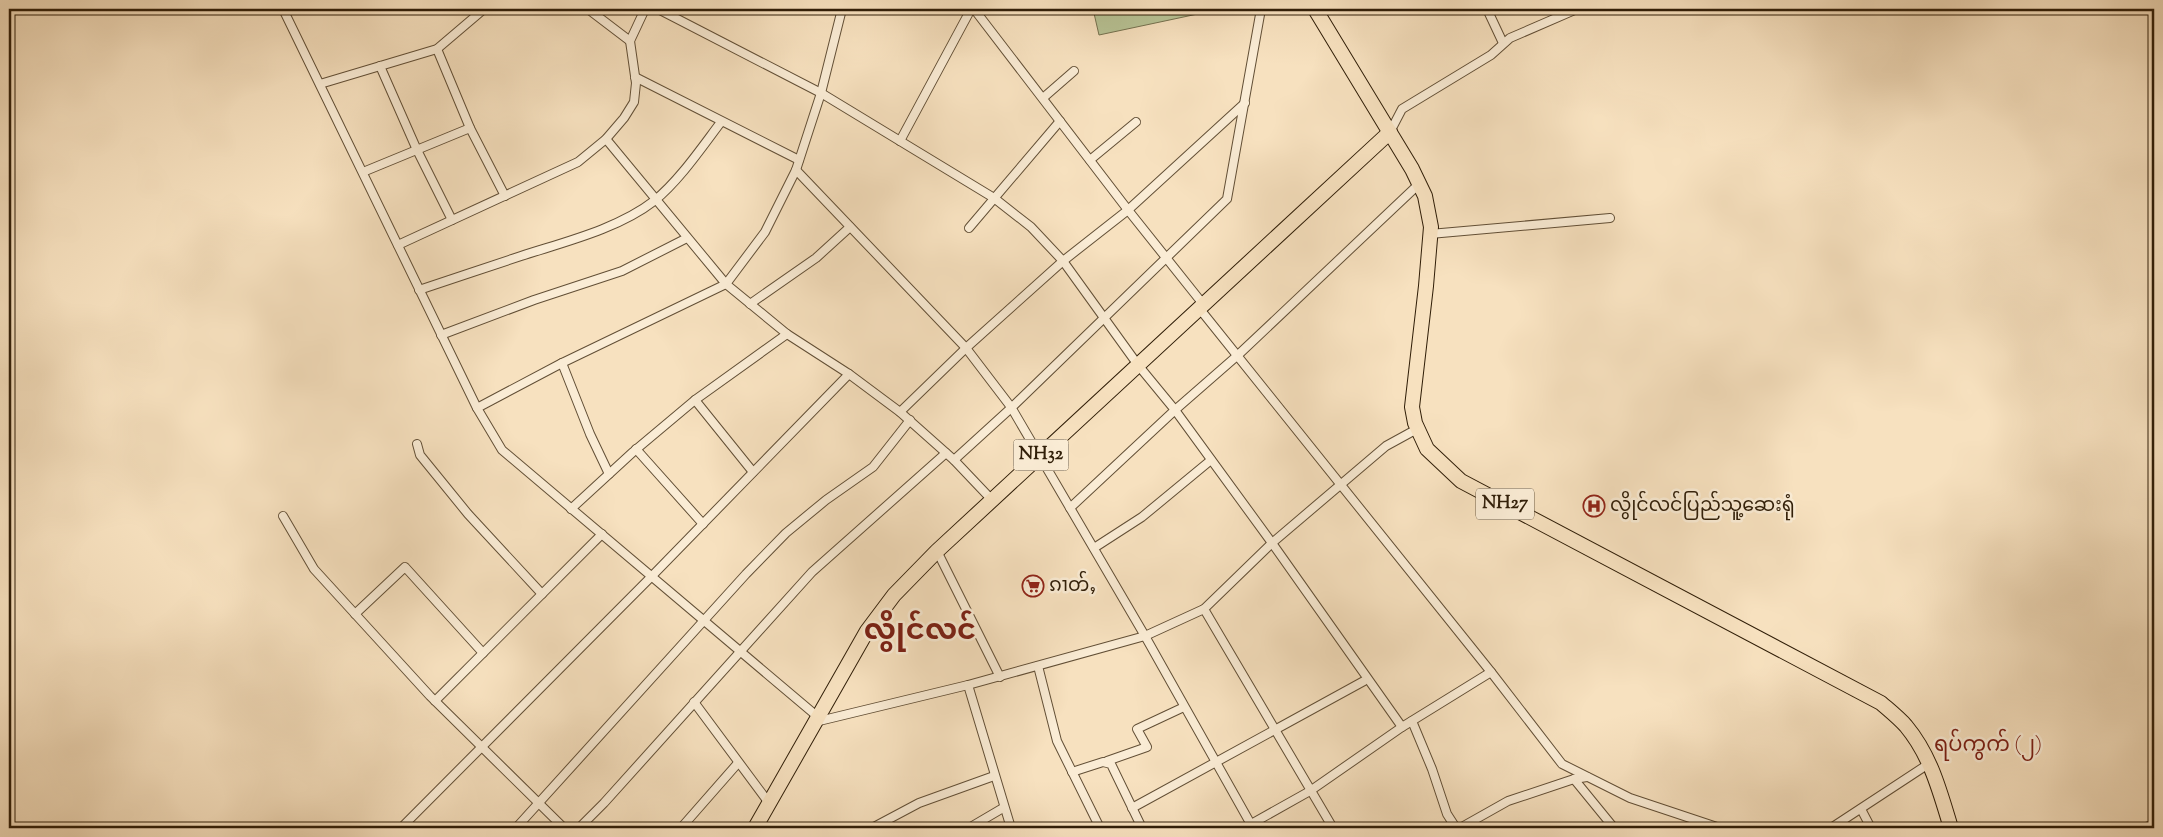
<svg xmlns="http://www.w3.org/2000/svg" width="2163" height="837" viewBox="0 0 2163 837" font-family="'Sorts Mill Goudy','Noto Sans Myanmar',serif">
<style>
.green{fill:#b8c496;stroke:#74714f}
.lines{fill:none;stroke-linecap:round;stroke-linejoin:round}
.street-casing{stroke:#624f36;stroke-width:10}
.highway-casing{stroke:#301e08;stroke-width:16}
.street{stroke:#faecd5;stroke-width:8}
.highway{stroke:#f7e1bf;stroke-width:14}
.labels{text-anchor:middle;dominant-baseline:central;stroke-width:5;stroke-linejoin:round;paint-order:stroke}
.shield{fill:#faecd5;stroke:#6d5c46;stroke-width:1}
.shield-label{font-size:18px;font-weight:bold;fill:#301e08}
.poi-label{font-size:19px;fill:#301e08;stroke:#faecd5;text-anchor:start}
.quarter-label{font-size:21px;fill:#7a1f14;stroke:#faecd5}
.town-label{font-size:29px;font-weight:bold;fill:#7a1f14;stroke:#faecd5}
</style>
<rect width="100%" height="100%" fill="#f7e1bf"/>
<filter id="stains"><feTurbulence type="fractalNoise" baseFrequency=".004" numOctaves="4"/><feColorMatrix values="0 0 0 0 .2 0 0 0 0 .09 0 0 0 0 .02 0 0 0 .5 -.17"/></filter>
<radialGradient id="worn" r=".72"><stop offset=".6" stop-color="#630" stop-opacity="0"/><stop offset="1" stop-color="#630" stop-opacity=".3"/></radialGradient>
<!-- green -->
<path class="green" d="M1093,9H1221L1099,35Z"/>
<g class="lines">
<!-- street casing -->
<g class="street-casing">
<g id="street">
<path d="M283,9L477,408L502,450L818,717"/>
<path d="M588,9L630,41"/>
<path d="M658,9L821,93L994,198L1031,227L1063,261L1138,365L1175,410L1272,543L1402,727"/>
<path d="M974,9L1128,210L1203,304"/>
<path d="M1487,9L1503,43"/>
<path d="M437,49L470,128L505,196"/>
<path d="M380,66L417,150L452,220"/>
<path d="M635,77L799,160"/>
<path d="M320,84L437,49L484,9"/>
<path d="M1043,98L1074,71"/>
<path d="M1390,132L1402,109L1491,55L1510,38L1577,9"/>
<path d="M606,139L726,284L787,334L849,374L900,412L954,460L992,500"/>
<path d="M900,141L971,9"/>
<path d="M1090,160L1136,122"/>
<path d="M796,170L966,348L1011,407L1145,636L1253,828"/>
<path d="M363,172L470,128"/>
<path d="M969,228L1060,121"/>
<path d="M1430,234L1610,218"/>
<path d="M398,245L578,162L606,139L624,118L634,102L636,83L630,41L645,9"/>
<path d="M419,290C453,279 487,267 521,256C564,242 618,229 654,201C679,181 702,147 721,122"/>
<path d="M750,304L816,258L850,227"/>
<path d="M1199,308L1491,672L1562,764L1630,798L1720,828"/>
<path d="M441,335L534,300L622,271L687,238"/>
<path d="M562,363L590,434L609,474"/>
<path d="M695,400L753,472"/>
<path d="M477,408L562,363L726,284L765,232L796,170L821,93L842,9"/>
<path d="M900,412L966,348L1063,261L1128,210L1245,103"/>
<path d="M417,444L420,455L468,514L542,594"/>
<path d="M636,449L703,524"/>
<path d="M954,460L1010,409L1227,199L1261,9"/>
<path d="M1070,508L1175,410L1238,355L1419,184"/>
<path d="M571,509L633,452L695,400L787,334"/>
<path d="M283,516L314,569L430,696L564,828"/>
<path d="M1094,548L1142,517L1211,460"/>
<path d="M937,551L1000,677"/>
<path d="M1204,609L1333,828"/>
<path d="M355,614L405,567L483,653"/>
<path d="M1038,666L1057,741L1100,828"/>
<path d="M968,685L1011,828"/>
<path d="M435,701L602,534"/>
<path d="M694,702L769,803"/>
<path d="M1412,721L1432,769L1447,814L1456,828"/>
<path d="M815,722L968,685L1145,636L1204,609L1272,543L1386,446L1417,429"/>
<path d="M1107,761L1147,747L1137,729L1184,707"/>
<path d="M1072,772L1103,762L1111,764L1142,828"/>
<path d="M1574,779L1614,828"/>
<path d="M1132,808L1364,681"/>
<path d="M1861,809L1871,828"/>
<path d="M401,828L652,576L849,374"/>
<path d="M516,828L746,574L786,533L826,500L873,467L910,420"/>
<path d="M579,828L604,803L812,572L946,453"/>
<path d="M681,828L738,763"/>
<path d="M872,828L919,803L994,776"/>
<path d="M969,828L1003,808"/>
<path d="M1244,828L1310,791L1402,727L1491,672"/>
<path d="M1460,828L1508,801L1574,779L1587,777"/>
<path d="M1831,828L1930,763"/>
<path d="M2144,828L2154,824"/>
</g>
</g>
<!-- highway casing -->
<g class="highway-casing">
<g id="highway">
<path d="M1315,9L1412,169L1425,196L1431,227L1426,286L1412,407L1415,423L1427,449L1461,481L1881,703C1889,710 1899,718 1906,726C1931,756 1940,792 1951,828"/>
<path d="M755,828L867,631L894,595L937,551L1390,132"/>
</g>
</g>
<!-- street -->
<use href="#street" class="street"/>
<!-- highway -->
<use href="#highway" class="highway"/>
</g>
<!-- icons -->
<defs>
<g id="hospital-ring" transform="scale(1.125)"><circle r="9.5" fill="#faecd5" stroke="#8f2418" stroke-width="1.5"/><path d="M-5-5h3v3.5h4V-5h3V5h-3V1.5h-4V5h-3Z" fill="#8f2418"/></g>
<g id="supermarket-ring" transform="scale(1.125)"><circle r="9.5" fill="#faecd5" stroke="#8f2418" stroke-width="1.5"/><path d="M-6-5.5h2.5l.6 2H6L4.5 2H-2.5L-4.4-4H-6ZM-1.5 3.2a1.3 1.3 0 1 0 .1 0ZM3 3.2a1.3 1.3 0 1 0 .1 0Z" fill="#8f2418"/></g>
</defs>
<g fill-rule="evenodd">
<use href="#hospital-ring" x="1594" y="506"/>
<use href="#supermarket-ring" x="1033" y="586"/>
</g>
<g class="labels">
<!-- shield labels -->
<g class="shield">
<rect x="1013.5" y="439.5" width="55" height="31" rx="4"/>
<rect x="1476" y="488.5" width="58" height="31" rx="4"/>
</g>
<g class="shield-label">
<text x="1041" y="455">NH32</text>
<text x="1505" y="504">NH27</text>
</g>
<!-- poi labels -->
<g class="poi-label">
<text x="1610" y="506">လွိုင်လင်ပြည်သူ့ဆေးရုံ</text>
<text x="1049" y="586">ၵၢတ်ႇ</text>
</g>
<!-- quarter labels -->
<g class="quarter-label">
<text x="1988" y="746">ရပ်ကွက် (၂)</text>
</g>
<!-- town labels -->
<g class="town-label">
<text x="920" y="632">လွိုင်လင်</text>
</g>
</g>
<!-- margin -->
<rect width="2163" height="837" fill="none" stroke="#f7e1bf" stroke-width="30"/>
<rect x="10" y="10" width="2143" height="817" fill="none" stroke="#301e08" stroke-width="2.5"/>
<rect x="15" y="15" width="2133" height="807" fill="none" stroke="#301e08"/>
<rect width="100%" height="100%" filter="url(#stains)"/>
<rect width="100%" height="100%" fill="url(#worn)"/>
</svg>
